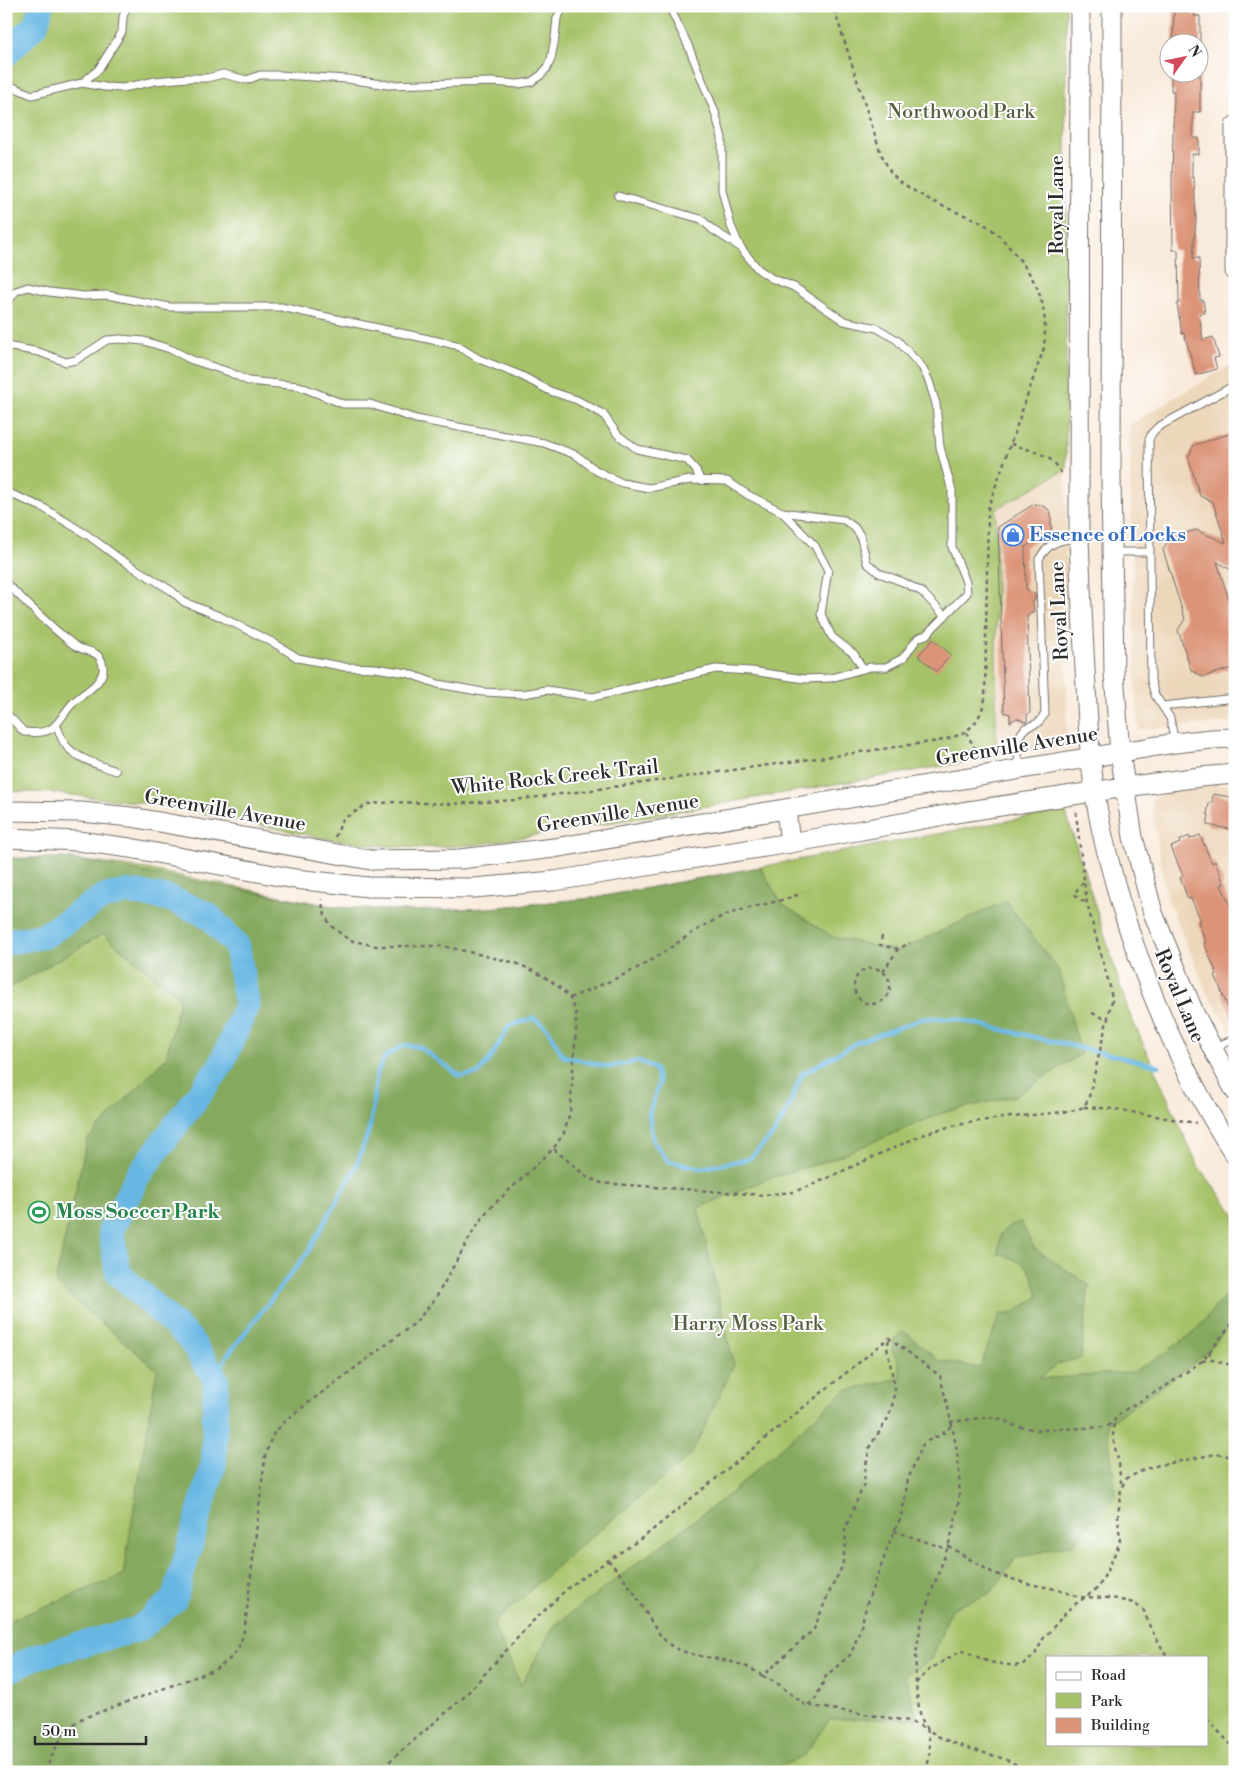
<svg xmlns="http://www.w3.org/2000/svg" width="1241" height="1778" viewBox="0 0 1241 1778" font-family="'Libre Bodoni',serif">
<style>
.built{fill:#edd7bb}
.green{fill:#a7c36a;stroke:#69774a;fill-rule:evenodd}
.forest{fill:#85a95e;stroke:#586a44}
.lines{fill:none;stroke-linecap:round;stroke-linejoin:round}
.stream{stroke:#68b7e3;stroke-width:4.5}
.river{stroke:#68b7e3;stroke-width:26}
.building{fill:#db9478}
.lane-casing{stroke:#736e69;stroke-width:9}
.secondary-casing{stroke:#736e69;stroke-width:21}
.path{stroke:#736e69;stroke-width:2.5;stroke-dasharray:4 4;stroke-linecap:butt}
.lane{stroke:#fff;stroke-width:7}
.secondary{stroke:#fff;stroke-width:19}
.secondary-bridge-casing{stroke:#736e69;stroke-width:21;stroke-linecap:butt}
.secondary-bridge{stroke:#fff;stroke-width:19}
.labels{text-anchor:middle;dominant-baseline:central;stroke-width:4;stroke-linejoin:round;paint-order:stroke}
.park-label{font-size:20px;fill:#566041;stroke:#fff}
.street-label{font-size:20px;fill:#2b2b2b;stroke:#fff}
.shop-label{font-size:20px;font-weight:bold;fill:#366cbe;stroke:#fff;text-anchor:start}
.leisure-label{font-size:20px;font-weight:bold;fill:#27864d;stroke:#fff;text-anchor:start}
</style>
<rect width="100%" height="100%" fill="#fff"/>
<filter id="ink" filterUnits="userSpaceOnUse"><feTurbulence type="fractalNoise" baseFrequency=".02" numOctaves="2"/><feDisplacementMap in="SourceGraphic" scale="10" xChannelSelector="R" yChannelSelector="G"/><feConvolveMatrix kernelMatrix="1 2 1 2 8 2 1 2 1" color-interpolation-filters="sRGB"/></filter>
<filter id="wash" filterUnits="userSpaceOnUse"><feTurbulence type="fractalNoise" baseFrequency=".0096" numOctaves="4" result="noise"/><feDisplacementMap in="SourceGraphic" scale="20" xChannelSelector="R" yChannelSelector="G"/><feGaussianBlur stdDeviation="1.12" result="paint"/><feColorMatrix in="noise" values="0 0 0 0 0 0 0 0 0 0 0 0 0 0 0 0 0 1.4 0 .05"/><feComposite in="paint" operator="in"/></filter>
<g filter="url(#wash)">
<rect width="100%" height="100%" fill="#f9ebdc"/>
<!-- built -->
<g class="built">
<path d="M1232,364L1235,366V722L1139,729L1136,705L1129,425Z"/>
<path d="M1066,469L1067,744L996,757V509Z"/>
<path d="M1235,783V1039L1207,993L1166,895L1151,801L1170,790Z"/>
</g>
<!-- green -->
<g class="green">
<path d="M6,6H1066V469L996,509V757L555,832L475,845L416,848L373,845L321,838L163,805L52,793L6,791Z"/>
<path d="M1065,810L1128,1010L1198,1166L1235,1214V1772H6V858H64L146,869L336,907L406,911L490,908L594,898ZM1047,1657H1207V1744H1047Z"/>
</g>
<!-- forest -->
<path class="forest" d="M64,858L336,907L406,911L490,908L594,898L760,867L782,904L833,937L898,951L1006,901L1059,971L1081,1054L1015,1096L945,1112L830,1160L767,1179L698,1208L734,1365L691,1455L573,1552L493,1624L521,1685L554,1626L732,1492L844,1391L901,1378L898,1360L892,1350L894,1339L904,1331L938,1360L980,1368L1000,1314H1011L1038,1297C1031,1267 1029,1263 998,1254L1001,1233L1010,1225L1021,1222L1034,1248L1089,1285L1081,1358L1057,1364L1040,1378H1053L1133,1372L1164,1354L1194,1332L1235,1284V1320L1201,1358L1107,1424L1116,1495L1073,1544L1016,1558L991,1593L951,1609L932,1659L905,1675L917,1719H830L803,1757L771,1770L770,1772H6V1622L123,1575L157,1370L55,1283L87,1140L166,1058L180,998L103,934L11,987L6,986V859Z"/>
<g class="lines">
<!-- stream -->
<path class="stream" d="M216,1379L226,1357L308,1252L356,1167L370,1127L377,1072L385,1057L403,1045L419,1047L460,1076L478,1074L491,1058L509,1026L534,1018L548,1029L563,1056L608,1067L640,1061L655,1069L659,1083L649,1114L653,1141L668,1161L702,1168L749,1159L773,1135L786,1113L802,1074L858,1042L925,1018L956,1019L1159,1066"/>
<!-- river -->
<g class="river">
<path d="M6,54L36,24L41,6"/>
<path d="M6,942L44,936L103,897L128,892L168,898L208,915L237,946L247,1004L221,1065L137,1177L111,1230L118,1273L189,1338L216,1379L214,1463L174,1600L139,1629L35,1657L6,1672"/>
</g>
</g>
<g id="blocks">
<!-- building -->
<g class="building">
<path d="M1174,6H1194V16H1200V42H1173Z"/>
<path d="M1171,72H1200V112H1193V138H1199V154H1192V178H1194L1196,219L1193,258H1199L1200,300H1203L1205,313L1199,314L1203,340L1213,337L1219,357L1214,358L1217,369L1196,375L1184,333L1182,334L1177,304L1179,303L1178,250H1173L1172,178L1174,91H1171Z"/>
<path d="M1235,432V572L1217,562L1235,619V667L1203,677L1191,670L1178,630L1185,619L1163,550L1169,538L1196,530L1226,543L1213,502L1200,496L1188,457L1194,445Z"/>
<path d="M1034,504L1043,506L1048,509L1051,513V531L1025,547L1026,589L1035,594V600L1033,601L1034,611L1027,616L1030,713L1027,715V721L1025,722L1017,718L1010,722V714L1004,712L998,527Z"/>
<path d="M933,639L951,655L936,671L918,656Z"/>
<path d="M1213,794L1235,798V830L1207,825L1209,815L1207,814L1209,803H1212Z"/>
<path d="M1200,835L1212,863L1215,861L1224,884L1221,885L1231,907L1235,906L1234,1023L1215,975L1217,974L1204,943L1206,942L1198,922L1201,921L1191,898L1188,899L1180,878L1183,876L1171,847L1180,843L1179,841L1189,836L1190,839Z"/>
</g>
</g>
</g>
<g filter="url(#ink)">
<use href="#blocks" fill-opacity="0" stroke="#736e69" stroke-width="1"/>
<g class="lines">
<!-- lane casing -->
<g class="lane-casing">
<g id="lane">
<path d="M82,83L105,87L123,88L155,81L187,78H207L223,74L247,80L260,75H279L347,79L388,85L492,82L518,84L531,82L541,75L547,68L551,59L555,38L557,18L564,6"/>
<path d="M6,84L32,95L82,83L98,70L122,32L123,17L127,6"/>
<path d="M618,196L701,219L713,230L740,247"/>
<path d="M6,305L16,291L28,287L49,292L84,296L107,295L170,307H281L456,345L479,359L522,376L550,391L577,400L603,414L618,435L637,449L687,460L696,470L700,480"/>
<path d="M6,346L39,352L66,362L76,360L107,340L120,339L144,341L170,349L192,360L229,372L248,381L299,386L343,404H370L416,419L544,443L576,455L597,471L622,483L649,488L690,480L727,481L748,495L782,512L815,546L828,570L821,614L832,637L854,654L863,669"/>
<path d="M6,492L42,507L89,536L120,559L172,591L184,602L219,616L274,643L298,658L345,667L375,668L407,673L438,684L483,692L523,694L547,690L593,697L716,669L751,671L805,679L831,678L870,667H886L903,658L918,638L926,635L967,593L966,582L952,547V491L940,447L936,404L929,381L922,367L897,340L877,328L844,321L794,287L771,278L758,269L740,247L731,226L722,190V138L715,112L687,43L669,6"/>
<path d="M782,512L844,520L854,527L860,535L867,563L879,573L903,582L922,592L945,616"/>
<path d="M1112,552H1149"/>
<path d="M6,583C28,604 50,627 74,645C81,650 89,650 96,654C101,657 104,665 103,671C100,686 82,693 72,704C54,725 57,735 24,732L6,713"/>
<path d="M1163,706L1235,698"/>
<path d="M56,725C59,730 61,738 64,743C75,759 100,765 116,771"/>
<path d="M1175,743L1170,718L1155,695L1151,681L1149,440L1152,433L1158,427L1235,385"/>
<path d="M1019,768L1017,739L1025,728L1038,723L1045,714L1039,559C1049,542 1060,539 1079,539"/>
<path d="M1214,1047L1235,1039"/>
</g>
</g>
<!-- secondary casing -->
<g class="secondary-casing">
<g id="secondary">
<path d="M1080,6L1079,539C1081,588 1083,637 1086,686C1088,726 1090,766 1097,806C1102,839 1112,872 1121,905C1148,992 1185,1078 1235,1155"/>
<path d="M1112,6L1111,478L1114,673L1120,753L1133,837L1153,913L1195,1015L1235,1091"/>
<path d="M1235,126V271"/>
<path d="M786,810L790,843"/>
<path d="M371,860L460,859L554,848L1175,743L1211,739L1235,738"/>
<path d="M368,887L474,888L554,881L790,843L962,812L1125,787L1200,777L1235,774"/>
</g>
</g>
<!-- path -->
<g class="path">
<path d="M1011,444C1028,450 1055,454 1061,474"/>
<path d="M966,732L981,760"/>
<path d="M335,837L343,819L368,804L395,802L451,804L514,800L585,791L938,741C964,736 979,727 985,699L988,508L1044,348C1048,303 1039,281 1009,247C1001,237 992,228 980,222C974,218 966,216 959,213C939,205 903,188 890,171C887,166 884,159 881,154L833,6"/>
<path d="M1083,882L1074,894L1087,904"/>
<path d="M882,936L880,945L898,949"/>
<circle cx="872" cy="986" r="18"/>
<path d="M883,972L898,949L910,943"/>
<path d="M570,998C598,986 627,975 653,959C675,945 697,928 721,917C747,906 776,904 802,893"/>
<path d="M1092,1013L1109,1020"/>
<path d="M1084,1107L1114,1109L1196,1123"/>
<path d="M554,1149L587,1177L601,1183L763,1195L793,1192L812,1185L924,1134C971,1118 1022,1117 1071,1111L1084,1107L1089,1097L1112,1000L1110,987L1087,904L1076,814L1078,810"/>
<path d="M889,1340L887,1347L895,1389L892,1406L887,1420L870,1446L865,1470L864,1484L845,1529L846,1544L842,1567L827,1597L814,1629L763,1676L778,1684L805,1705L909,1721L927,1729C931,1744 931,1757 925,1772"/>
<path d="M1209,1351L1212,1360L1235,1366"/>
<path d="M1202,1361L1212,1360"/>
<path d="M950,1422L988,1417L1001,1419L1016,1426L1037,1430L1106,1427L1114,1422L1115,1419L1123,1411L1169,1384L1202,1361L1235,1320"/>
<path d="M1114,1424C1111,1440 1116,1449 1119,1464C1120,1471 1119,1478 1122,1484"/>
<path d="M894,1531L947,1549"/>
<path d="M948,1546L993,1573L1025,1583L1055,1589L1080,1597L1112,1598L1134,1603L1144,1611L1150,1627L1167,1657"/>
<path d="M608,1560C616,1569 623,1577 630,1587C644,1605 657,1642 679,1650C709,1661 734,1656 763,1676"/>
<path d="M916,1683L930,1669L959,1652L964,1651L989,1662L1015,1666L1026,1663L1036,1653L1043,1639L1070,1608L1098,1588L1108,1569L1120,1542L1118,1517L1121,1488L1127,1478L1148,1468L1160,1465L1216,1454L1235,1457"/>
<path d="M808,1705L816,1698L826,1676L851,1654L861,1627L867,1603L894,1531L900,1520L904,1504L908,1479L922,1446C929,1437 941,1438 951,1426"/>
<path d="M1207,1719L1235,1749"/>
<path d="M45,1772C55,1749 60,1733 81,1719L214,1670C236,1656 239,1652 245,1626L265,1457L272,1436L283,1423L296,1412L415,1323L435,1299L474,1230L488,1210L553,1149L564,1133L570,1112L576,1030V1014L570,998L557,985L536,972L516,963L443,946H376L349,940L330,925L323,910L322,899"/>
<path d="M377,1772L463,1698L532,1622L570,1586L645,1536L889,1338L940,1376C949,1415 962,1455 959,1495C956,1536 937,1573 925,1611C916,1640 913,1670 918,1701C919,1709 921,1723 928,1729C940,1742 983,1752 1001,1758C1011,1761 1020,1767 1028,1772"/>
</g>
<!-- lane -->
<use href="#lane" class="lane"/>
<!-- secondary -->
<use href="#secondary" class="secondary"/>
<!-- secondary-bridge casing -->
<g class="secondary-bridge-casing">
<g id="secondary-bridge">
<path d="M6,811L81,812L131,817L371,860"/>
<path d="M6,838L78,841L130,848L295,879L368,887"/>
</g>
</g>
<!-- secondary-bridge -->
<use href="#secondary-bridge" class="secondary-bridge"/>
</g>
</g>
<!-- icons -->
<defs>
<g id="shop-ring" transform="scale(1.125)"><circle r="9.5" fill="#fff" stroke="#3f7fe0" stroke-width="1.5"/><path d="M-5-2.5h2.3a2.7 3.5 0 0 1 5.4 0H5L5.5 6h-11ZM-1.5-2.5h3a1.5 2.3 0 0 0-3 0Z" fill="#3f7fe0"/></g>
<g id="stadium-ring" transform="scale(1.125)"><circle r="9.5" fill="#fff" stroke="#2e9e5b" stroke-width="1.5"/><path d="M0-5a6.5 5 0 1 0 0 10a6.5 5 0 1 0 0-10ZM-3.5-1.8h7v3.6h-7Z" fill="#2e9e5b"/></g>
</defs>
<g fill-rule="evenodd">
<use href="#shop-ring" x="1013" y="535"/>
<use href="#stadium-ring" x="39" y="1212"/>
</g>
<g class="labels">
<!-- park labels -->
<g class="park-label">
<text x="961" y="112">Northwood Park</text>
<text x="748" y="1324">Harry Moss Park</text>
</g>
<!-- street labels -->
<g class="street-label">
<text transform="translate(1057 205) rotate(-90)">Royal Lane</text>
<text transform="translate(1060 611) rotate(-93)">Royal Lane</text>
<text transform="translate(1017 747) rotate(-9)">Greenville Avenue</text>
<text transform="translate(555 778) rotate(-6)">White Rock Creek Trail</text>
<text transform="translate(225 811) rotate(10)">Greenville Avenue</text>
<text transform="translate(618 814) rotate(-9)">Greenville Avenue</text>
<text transform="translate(1179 996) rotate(67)">Royal Lane</text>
</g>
<!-- shop labels -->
<g class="shop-label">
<text x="1029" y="535">Essence of Locks</text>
</g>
<!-- leisure labels -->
<g class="leisure-label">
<text x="55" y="1212">Moss Soccer Park</text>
</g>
</g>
<!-- margin -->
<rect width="1241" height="1778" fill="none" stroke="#fff" stroke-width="25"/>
<!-- legend -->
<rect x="1046" y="1656" width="162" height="90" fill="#ffffff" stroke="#aaaaaa"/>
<rect x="1056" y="1672" width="25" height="8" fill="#ffffff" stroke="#aaaaaa"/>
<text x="1091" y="1680" font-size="15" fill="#2b2b2b">Road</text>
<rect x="1056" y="1693" width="25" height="15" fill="#a7c36a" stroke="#aaaaaa"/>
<text x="1091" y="1706" font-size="15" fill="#2b2b2b">Park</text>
<rect x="1056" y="1718" width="25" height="15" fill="#db9478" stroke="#aaaaaa"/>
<text x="1091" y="1730" font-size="15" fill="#2b2b2b">Building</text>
<!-- north arrow -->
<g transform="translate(1184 58) rotate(57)"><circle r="24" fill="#ffffff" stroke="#aaaaaa"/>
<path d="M0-4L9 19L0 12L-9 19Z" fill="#d1495b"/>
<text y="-8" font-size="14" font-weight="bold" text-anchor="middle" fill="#2b2b2b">N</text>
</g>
<!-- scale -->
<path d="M35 1736v8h111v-8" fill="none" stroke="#2b2b2b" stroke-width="2.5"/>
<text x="42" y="1736" font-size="15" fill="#2b2b2b" stroke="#ffffff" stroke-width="4" paint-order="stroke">50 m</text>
</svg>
